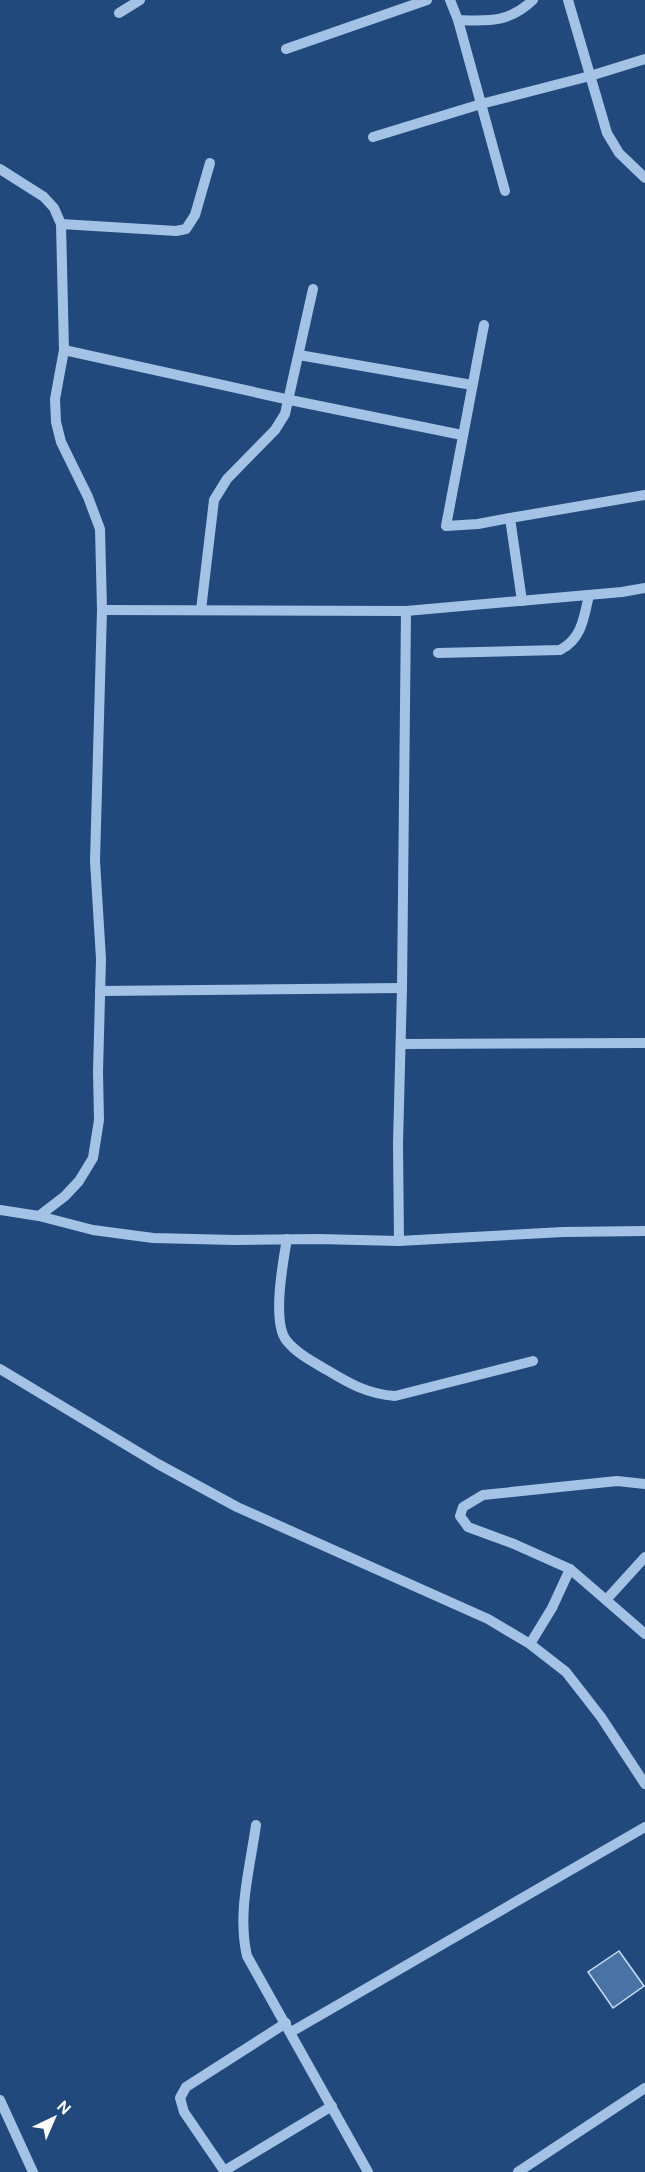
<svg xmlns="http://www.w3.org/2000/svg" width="645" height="2172" viewBox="0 0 645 2172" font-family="'DM Sans',sans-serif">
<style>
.building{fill:#4a73a5;stroke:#c7dcf5;stroke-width:1.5}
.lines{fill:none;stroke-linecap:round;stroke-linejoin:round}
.minor{stroke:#a4c2e6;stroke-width:10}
</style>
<rect width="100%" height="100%" fill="#21497b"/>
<!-- building -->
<path class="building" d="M619,1951L644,1986L613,2008L588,1972Z"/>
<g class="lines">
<!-- minor -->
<g class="minor">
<path d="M450,0L458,20L505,191"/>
<path d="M568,0L607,133L619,153L645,178"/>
<path d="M119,13L140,0"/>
<path d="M458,20C489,21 509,23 533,0"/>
<path d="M286,49L427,0"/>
<path d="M373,137L481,104L590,76L645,59"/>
<path d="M0,169L44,197L54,208L61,224L64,350L55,399L56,422L61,442L88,497L100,529L102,610L95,861L101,959L98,1072L99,1120L93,1158L79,1181L65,1196L39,1216L0,1210"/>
<path d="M61,224L176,231L186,229L195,215L210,163"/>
<path d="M484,325L446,526L478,524L510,518L522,601"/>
<path d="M64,350L290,400L462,435"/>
<path d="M299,355L472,385"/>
<path d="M510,518L645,495"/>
<path d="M102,610L406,611"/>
<path d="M201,610L214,500L227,479L275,430L285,414L313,289"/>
<path d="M438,653L560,650C582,639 584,617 589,595"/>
<path d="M100,991L402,988"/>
<path d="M401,1044L645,1043"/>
<path d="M39,1216L93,1230L153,1238L234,1240L318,1239L399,1241L398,1144L402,988L406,611L622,592L645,588"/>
<path d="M287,1239C283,1262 272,1321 286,1340C296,1353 313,1362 327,1370C350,1384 368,1394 395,1396L533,1361"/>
<path d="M399,1241L563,1232L645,1231"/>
<path d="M0,1369L158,1464L237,1507L488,1619L530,1644L566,1672L601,1717L645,1784"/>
<path d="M645,1484L617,1481L483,1495L463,1507L460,1516L468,1527L514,1544L570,1569L606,1600L645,1557"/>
<path d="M606,1600L645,1634"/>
<path d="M530,1644L552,1608L570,1569"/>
<path d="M256,1825C250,1868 237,1913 247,1956L368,2172"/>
<path d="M291,2032L645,1827"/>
<path d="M0,2100L33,2172"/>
<path d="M224,2171L332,2106"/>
<path d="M225,2172L184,2112L180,2098L186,2087L286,2023"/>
<path d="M518,2172L645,2088"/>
</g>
</g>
<!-- north arrow -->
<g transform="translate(54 2118) rotate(44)" stroke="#21497b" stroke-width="4.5" paint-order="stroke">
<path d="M0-4.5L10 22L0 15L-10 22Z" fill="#ffffff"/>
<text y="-9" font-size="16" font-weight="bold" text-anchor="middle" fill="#ffffff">N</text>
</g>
</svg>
